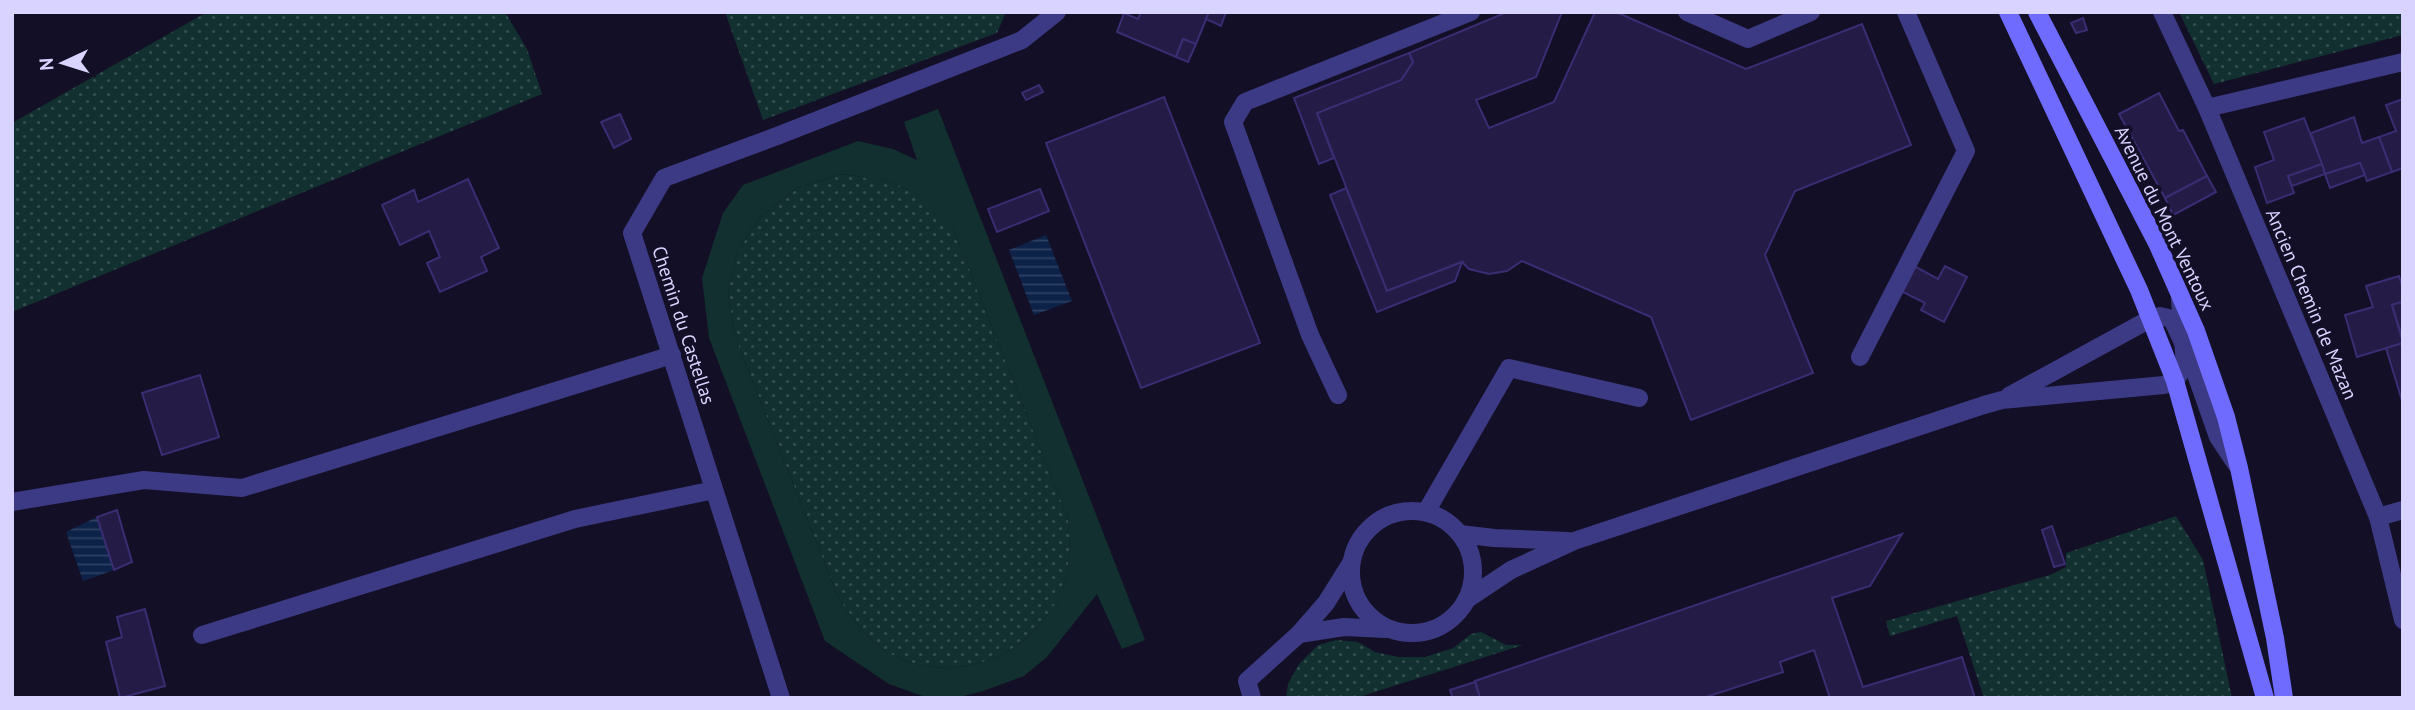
<svg xmlns="http://www.w3.org/2000/svg" width="2415" height="710" viewBox="0 0 2415 710" font-family="'PT Sans',sans-serif">
<style>
.grass{fill:url(#grass-dots)}
.park{fill:#12302f;fill-rule:evenodd}
.water{fill:url(#water-rules)}
.building{fill:#241b47;stroke:#3b2d73;stroke-width:2}
.lines{fill:none;stroke-linecap:round;stroke-linejoin:round}
.service{stroke:#3d3a85;stroke-width:18}
.minor{stroke:#3d3a85;stroke-width:18}
.secondary{stroke:#6f6bff;stroke-width:18}
.labels{text-anchor:middle;dominant-baseline:central;stroke-width:7;stroke-linejoin:round;paint-order:stroke}
.street-label{font-size:19px;fill:#d9d4ff;stroke:#130f26}
</style>
<defs>
<pattern id="grass-dots" width="8" height="8" patternUnits="userSpaceOnUse" patternTransform="scale(1.75)"><rect width="8" height="8" fill="#12302f"/><path d="M2 2h.1M6 6h.1" fill="none" stroke="#344d4e" stroke-width="1.8" stroke-linecap="round"/></pattern>
<pattern id="water-rules" width="6" height="5" patternUnits="userSpaceOnUse" patternTransform="scale(1.75)"><rect width="6" height="5" fill="#0c2248"/><path d="M0 2.5h6" fill="none" stroke="#2f4163"/></pattern>
</defs>
<rect width="100%" height="100%" fill="#130f26"/>
<!-- grass -->
<g class="grass">
<path d="M207,12H505L527,49L542,94L12,312V123Z"/>
<path d="M725,12H1006L997,33L763,120Z"/>
<path d="M2179,12H2403V35L2214,84Z"/>
<path d="M842,174L888,181L921,195L953,228L1068,519C1070,547 1071,566 1062,593C1059,601 1052,608 1047,615C1012,667 939,683 885,651C866,639 852,617 839,599L735,337L728,292L737,253L758,219L797,188Z"/>
<path d="M2176,516L2203,560L2232,698H1984L1957,616L1890,636L1886,621L2050,575L2066,567V553Z"/>
<path d="M1481,632L1506,645H1523L1356,698H1286L1288,684L1299,664L1318,645L1336,640L1358,642L1375,652L1398,657H1425L1453,648L1471,634Z"/>
</g>
<!-- park -->
<path class="park" d="M938,109L1145,640L1122,649L1097,594L1047,657L1024,676L983,691L956,698H928L889,684L825,641L709,338L702,278L723,213L743,185L858,141L893,149L917,160L904,122ZM842,174L888,181L920,195L953,228L1068,519C1070,547 1071,566 1062,593C1059,601 1052,608 1047,615C1012,667 939,683 885,651C866,639 852,617 839,599L735,337L728,292L737,253L758,219L797,188Z"/>
<!-- water -->
<g class="water">
<path d="M1046,235L1072,301L1034,315L1009,250Z"/>
<path d="M97,517L114,570L83,581L66,532Z"/>
</g>
<!-- building -->
<g class="building">
<path d="M1141,12H1209L1196,44L1183,39L1176,57L1117,32L1124,13L1138,19Z"/>
<path d="M1209,12H1226L1221,26L1206,19Z"/>
<path d="M1507,12H1562L1536,77L1476,100L1489,128L1554,102L1595,12H1616L1746,69L1862,24L1911,145L1795,191L1765,255L1813,373L1691,420L1651,317L1522,261L1507,271L1489,274L1469,269L1462,262L1387,291L1317,113L1401,80L1413,62L1409,53Z"/>
<path d="M2083,18L2087,30L2076,33L2071,23Z"/>
<path d="M1183,39L1196,44L1188,62L1176,57Z"/>
<path d="M1409,53L1413,62L1401,80L1317,113L1334,158L1319,164L1294,98Z"/>
<path d="M1039,85L1043,92L1026,100L1022,93Z"/>
<path d="M2159,93L2179,131L2183,130L2207,176L2165,198L2119,114Z"/>
<path d="M1164,97L1260,343L1141,388L1046,143Z"/>
<path d="M2403,99V168L2392,172L2379,137L2396,131L2386,105Z"/>
<path d="M620,114L631,139L614,148L601,122Z"/>
<path d="M2354,117L2362,143L2379,137L2392,172L2367,181L2360,163L2325,174L2311,133Z"/>
<path d="M2304,118L2322,164L2288,176L2294,193L2267,203L2255,167L2274,160L2264,132Z"/>
<path d="M2360,163L2365,175L2330,188L2325,174Z"/>
<path d="M2322,164L2325,174L2292,186L2288,176Z"/>
<path d="M2207,176L2216,192L2173,215L2165,198Z"/>
<path d="M468,179L499,248L481,257L487,271L440,292L427,263L440,257L429,231L400,245L382,205L414,190L418,202Z"/>
<path d="M1346,188L1387,291L1462,262L1455,281L1377,312L1330,195Z"/>
<path d="M1040,189L1049,211L997,232L988,209Z"/>
<path d="M1914,266L1938,279L1945,266L1967,277L1944,322L1921,310L1925,303L1901,291Z"/>
<path d="M2399,276L2403,288V302L2392,305L2403,343L2357,357L2345,315L2373,307L2366,286Z"/>
<path d="M2401,302L2403,306V340L2392,305Z"/>
<path d="M2403,343V404L2386,348Z"/>
<path d="M200,375L219,437L162,455L142,393Z"/>
<path d="M117,510L132,562L114,570L97,517Z"/>
<path d="M2052,526L2065,564L2054,567L2042,530Z"/>
<path d="M1902,534L1870,586L1832,598L1863,687L1962,657L1975,698H1830L1814,650L1780,662L1783,672L1703,698H1480L1475,681Z"/>
<path d="M145,609L165,686L120,698L106,642L122,637L117,617Z"/>
<path d="M1475,682L1480,698H1453L1450,690Z"/>
</g>
<g class="lines">
<!-- service -->
<g class="service">
<path d="M1687,12L1748,39L1811,12"/>
<path d="M1860,357L1966,151L1906,12"/>
<path d="M1338,395L1310,335L1233,122L1245,102L1471,12"/>
<path d="M2009,396L2150,319L2160,316L2172,319L2191,360L2218,437L2236,464"/>
<path d="M12,502L144,480L242,488L672,355"/>
<circle cx="1412" cy="572" r="61"/>
<path d="M1426,512L1509,368L1639,398"/>
<path d="M1460,534L1494,538L1568,541"/>
<path d="M1351,563L1326,603L1299,634L1344,627L1386,629"/>
<path d="M1466,600L1511,570L1574,541L1984,405L2002,400L2164,385L2175,381L2185,365L2180,300"/>
<path d="M202,635L575,519L714,490"/>
<path d="M1252,698L1247,681L1299,634"/>
</g>
<!-- minor -->
<g class="minor">
<path d="M2162,12L2207,108L2378,517L2403,620"/>
<path d="M2207,108L2403,62"/>
<path d="M2378,517L2403,510"/>
<path d="M781,698L632,233L664,178L777,136L1022,40L1057,12"/>
</g>
<!-- secondary -->
<g class="secondary">
<path d="M2008,12L2139,290L2175,381L2265,698"/>
<path d="M2037,12L2157,243L2196,331L2226,417L2239,468L2275,638L2284,698"/>
</g>
</g>
<g class="labels">
<!-- street labels -->
<g class="street-label">
<text transform="translate(2165 218) rotate(64)">Avenue du Mont Ventoux</text>
<text transform="translate(2312 304) rotate(67)">Ancien Chemin de Mazan</text>
<text transform="translate(684 325) rotate(72)">Chemin du Castellas</text>
</g>
</g>
<!-- border -->
<rect width="2415" height="710" fill="none" stroke="#d9d4ff" stroke-width="28"/>
<!-- north arrow -->
<g transform="translate(63 63) rotate(266)" stroke="#130f26" stroke-width="5" paint-order="stroke">
<path d="M0-5L12 26L0 18L-12 26Z" fill="#d9d4ff"/>
<text y="-10" font-size="19" font-weight="bold" text-anchor="middle" fill="#d9d4ff">N</text>
</g>
</svg>
